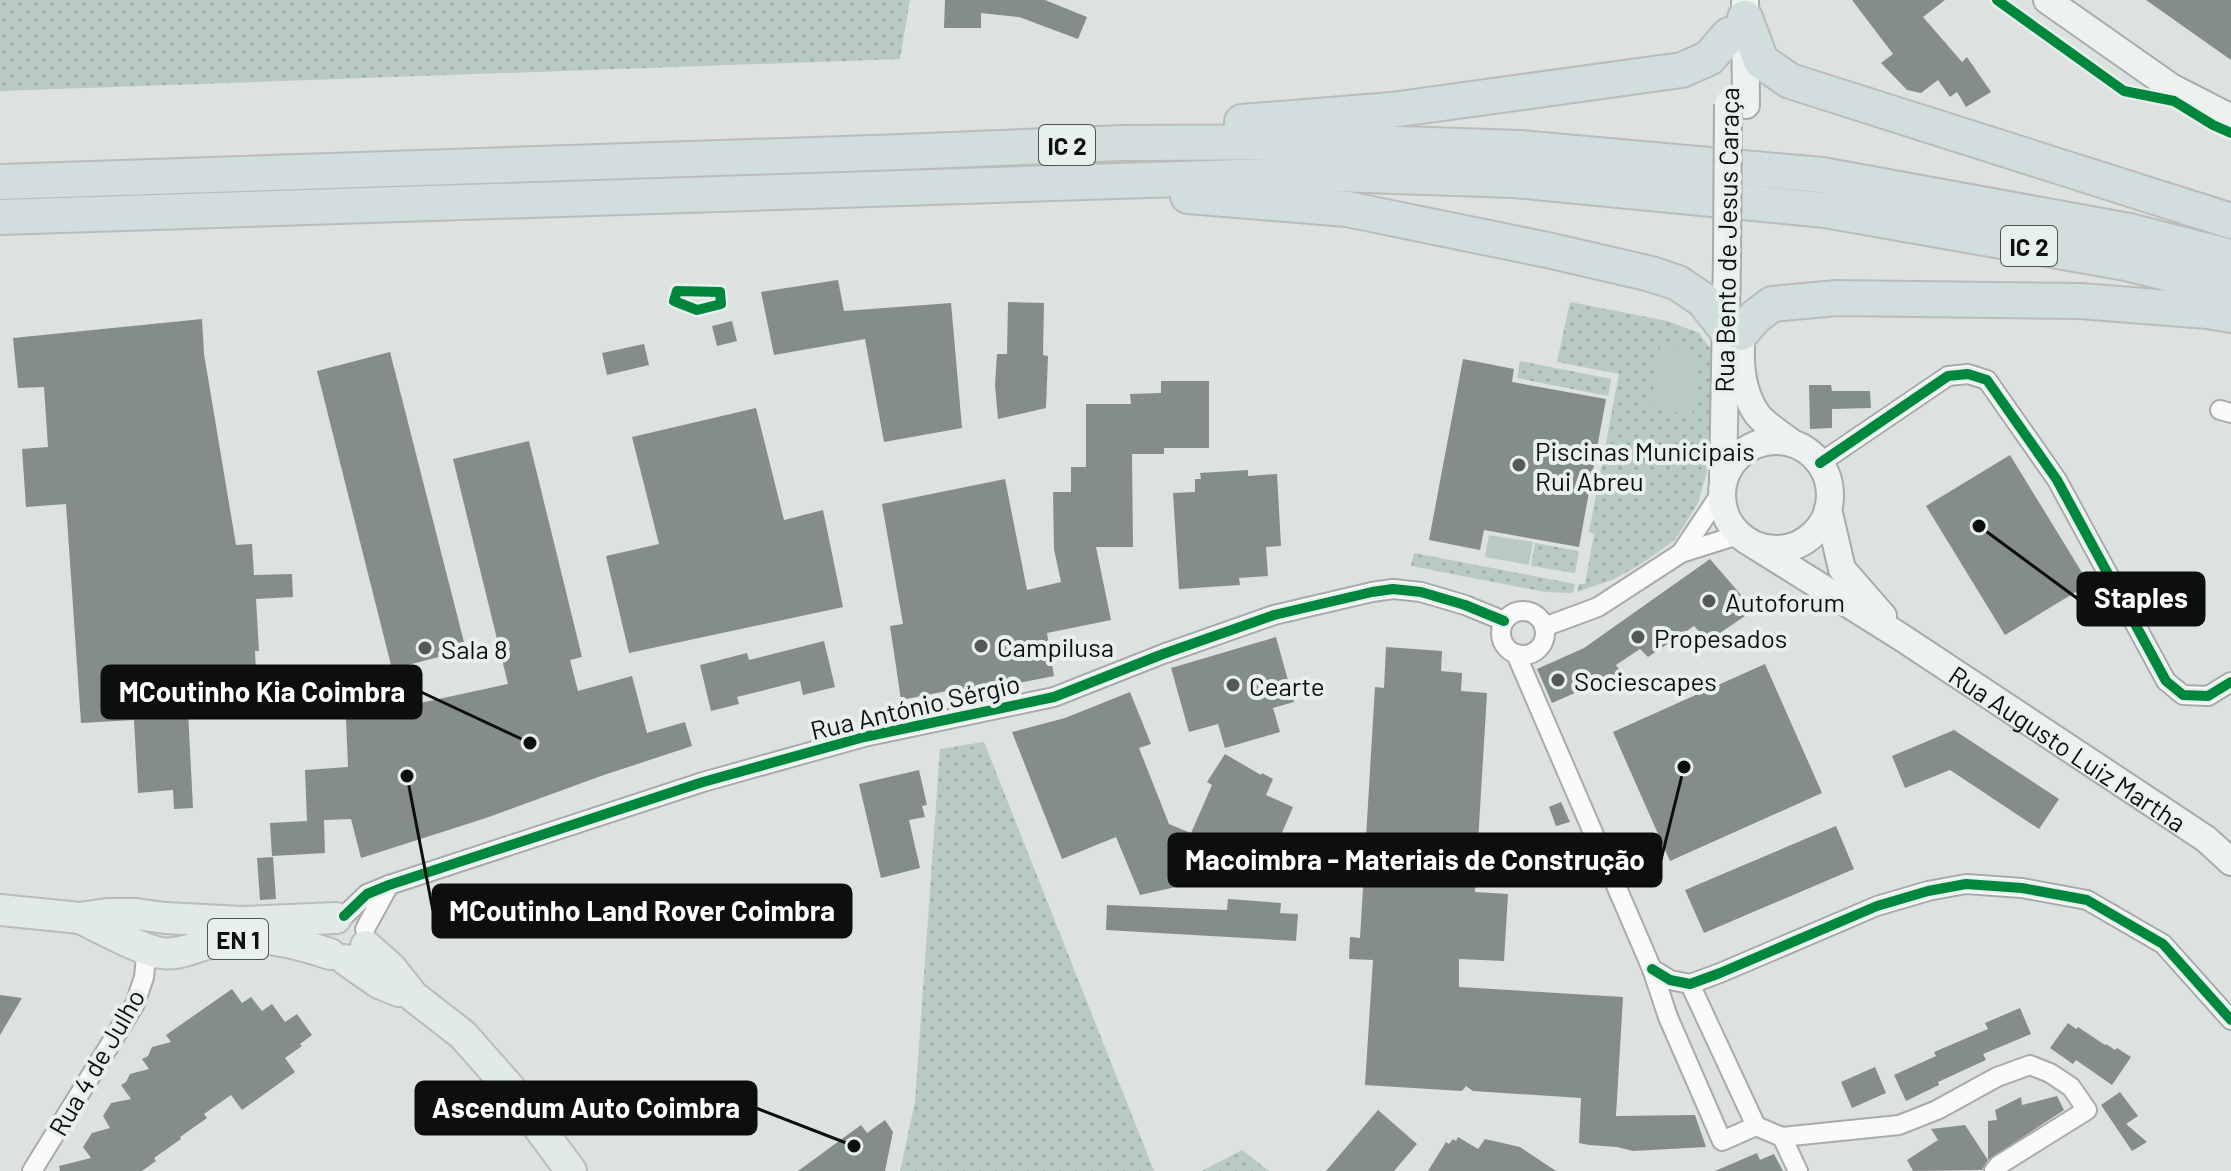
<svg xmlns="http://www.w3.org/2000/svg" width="2231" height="1171" viewBox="0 0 2231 1171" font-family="Barlow,sans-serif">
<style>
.grass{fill:url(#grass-dots)}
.green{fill:#b9c9c6}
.building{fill:#848d8b}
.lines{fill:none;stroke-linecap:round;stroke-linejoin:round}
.street-casing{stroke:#a8abaa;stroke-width:22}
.secondary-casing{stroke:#a8abaa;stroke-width:30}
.primary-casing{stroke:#babcbb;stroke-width:34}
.highway-casing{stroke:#babcbb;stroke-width:38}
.street{stroke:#fafafa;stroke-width:18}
.secondary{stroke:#edf2f1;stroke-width:26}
.primary{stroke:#e1eae8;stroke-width:30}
.highway{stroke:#d1dedd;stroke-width:34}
.secondary-bridge-casing{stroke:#a8abaa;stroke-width:30;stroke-linecap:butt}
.secondary-bridge{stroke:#edf2f1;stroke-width:26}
.cycleway-casing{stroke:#e8f0ee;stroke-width:15}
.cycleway{stroke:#00873e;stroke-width:10}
.poi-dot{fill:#565858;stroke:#e8f0ee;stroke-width:3}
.labels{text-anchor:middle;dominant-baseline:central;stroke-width:8;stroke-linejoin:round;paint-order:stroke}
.shield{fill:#e8f0ee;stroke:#4f5252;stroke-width:2}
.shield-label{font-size:24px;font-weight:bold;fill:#0d0f0f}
.street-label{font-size:26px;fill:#0d0f0f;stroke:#e8f0ee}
.poi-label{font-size:26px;fill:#0d0f0f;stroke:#e8f0ee;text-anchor:start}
.leader{fill:none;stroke:#0d0f0f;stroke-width:3}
.callout-dot{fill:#0d0f0f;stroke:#e8f0ee;stroke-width:3}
.callout{fill:#0d0f0f;stroke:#0d0f0f;stroke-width:3}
.callout-label{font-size:28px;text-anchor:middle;font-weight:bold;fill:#fff}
</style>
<defs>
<pattern id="grass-dots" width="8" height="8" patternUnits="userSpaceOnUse" patternTransform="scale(2)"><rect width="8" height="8" fill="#b9c9c6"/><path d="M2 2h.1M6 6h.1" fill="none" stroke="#9eaba9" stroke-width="1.8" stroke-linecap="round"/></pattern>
</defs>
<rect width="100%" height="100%" fill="#dde1e0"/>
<!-- grass -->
<g class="grass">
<path d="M0,0H910L900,59L0,91Z"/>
<path d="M1570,302L1667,321L1699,333L1710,348L1711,390L1707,472L1698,503L1675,540L1638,566L1612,580L1577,592L1579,584H1585L1594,534L1589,532L1619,374L1557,362Z"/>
<path d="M1520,361L1611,379L1608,396L1517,378Z"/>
<path d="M1535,543L1579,551L1575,573L1531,566Z"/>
<path d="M1414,553L1575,584L1573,593L1546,592L1411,566Z"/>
<path d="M984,742L1154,1171H900L915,1102L940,749Z"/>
<path d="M1242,1150L1269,1171H1202Z"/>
</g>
<!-- green -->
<g class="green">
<path d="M1661,344L1690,349C1700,370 1696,393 1692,415L1650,408Z"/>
<path d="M1489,535L1533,542L1529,565L1485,557Z"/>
</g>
<!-- building -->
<g class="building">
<path d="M945,0H1045L1087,17L1078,39L1019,17L981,13V28H944Z"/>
<path d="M1852,0H1945L1923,17L1962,62L1967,57L1991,92L1966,107L1957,92L1950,97L1938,80L1921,93L1907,90L1881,63L1893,54Z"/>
<path d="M2146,0H2231V60Z"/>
<path d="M838,280L844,311L951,303L962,428L884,442L865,339L774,355L761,292Z"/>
<path d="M1008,302L1044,303L1043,355L1048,356L1046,408L998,419L995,385L997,354H1007Z"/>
<path d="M202,319L204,354L236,545L252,544L254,575L292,574L293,597L256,599L259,651H255L258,706L188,711L193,808L174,809L173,790L138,793L134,720L81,723L66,504L26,507L22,449L48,447L44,387L18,388L13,338Z"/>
<path d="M732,321L737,341L717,346L712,326Z"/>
<path d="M644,344L649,365L607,375L602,353Z"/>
<path d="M390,352L466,650L392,669L317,371Z"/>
<path d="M1463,359L1514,369L1512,382L1606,399L1579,547L1484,530L1480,550L1429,540Z"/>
<path d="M1161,381H1209V448H1164V454H1132L1133,547H1096L1111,620L1047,633L1054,676L948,697L947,691L901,700L890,626L903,624L882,504L1005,479L1027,590L1061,582L1054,549L1053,492H1071V467H1086V404H1131L1130,394L1161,393Z"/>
<path d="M1809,385H1831L1832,391H1870L1871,408L1832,409V428L1810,429Z"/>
<path d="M756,408L784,520L823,510L843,607L629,653L606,556L659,544L632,437Z"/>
<path d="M529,441L582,657L570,660L578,691L632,676L647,733L685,722L692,746L601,776L486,818L361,858L351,819L324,820L325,853L272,856L270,823L307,821L305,770L348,767L346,719L508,684L453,459Z"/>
<path d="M2010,455L2089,584L2005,635L1926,506Z"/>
<path d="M1248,470V476L1277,474L1281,546L1266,547L1268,576L1239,578L1240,585L1179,589L1173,493L1195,492V479H1201L1200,473Z"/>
<path d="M1710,559L1754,610L1708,641L1694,626L1648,657L1640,649L1616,665L1623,675L1609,678L1552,703L1537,669L1584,648Z"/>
<path d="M1276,637L1294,702L1273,708L1280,732L1225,748L1218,724L1189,732L1171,668Z"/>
<path d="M824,641L835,687L803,695L800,681L737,697L739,704L711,711L700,665L747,653L749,660Z"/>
<path d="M1386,647L1442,651L1441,671L1462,673L1461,691L1487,693L1475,892L1508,894L1504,961L1459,959V987L1623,997L1616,1116L1695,1115L1706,1147L1633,1151L1617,1147L1589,1145L1579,1143L1581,1098L1473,1091L1466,1086L1462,1091L1365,1085L1373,960L1349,959L1350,937L1360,938L1375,687L1384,688Z"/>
<path d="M1765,664L1822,793L1670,861L1613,732Z"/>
<path d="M1130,692L1151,744L1139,748L1169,824L1191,833L1212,785L1207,782L1225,754L1261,775L1262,773L1273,779L1266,795L1293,807L1264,875L1236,862L1230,875L1140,895L1116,837L1062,859L1012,732L1065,718Z"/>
<path d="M1954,730L2059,799L2039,829L1950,770L1905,788L1892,756Z"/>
<path d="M919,770L927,805L922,806L925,817L909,820L920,868L881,878L859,784Z"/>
<path d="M1561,802L1570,822L1556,826L1549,807Z"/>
<path d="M1836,826L1854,869L1704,933L1685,890Z"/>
<path d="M273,857L276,899L260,900L257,858Z"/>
<path d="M1228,899L1281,903L1280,913L1298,914L1296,941L1106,930L1107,905L1227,910Z"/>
<path d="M232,989L242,1003L251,997L262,1011L272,1004L285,1022L297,1014L312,1035L300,1044L302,1046L285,1058L295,1072L242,1110L231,1095L204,1114L207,1118L180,1137L181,1139L154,1158L156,1161L142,1171H60L59,1166L91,1158L83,1147L92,1133L110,1128L103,1116L111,1103L131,1099L121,1085L126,1082L130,1074L149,1069L142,1059L148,1056L152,1047L171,1042L166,1035Z"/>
<path d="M0,995L22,998L0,1035Z"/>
<path d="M2020,1008L2031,1034L1983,1054L1986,1060L1938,1082L1939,1085L1906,1101L1894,1075L1936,1056L1934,1052L1988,1029L1985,1023Z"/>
<path d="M2068,1023L2076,1029L2078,1027L2105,1045L2106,1044L2115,1050L2117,1048L2131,1057L2112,1085L2076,1060L2073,1064L2050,1048Z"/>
<path d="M1875,1067L1886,1093L1852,1108L1841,1082Z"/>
<path d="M2120,1092L2138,1116L2126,1124L2147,1142L2132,1151L2101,1105Z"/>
<path d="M2057,1096L2064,1110L1988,1160V1121L1997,1120L1995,1110L2021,1097L2022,1105Z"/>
<path d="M1378,1110L1417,1144L1394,1171H1326Z"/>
<path d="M885,1120L893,1132L885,1171H798L861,1125L867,1133Z"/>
<path d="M1965,1125L1988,1160L1982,1170L1913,1171L1907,1160L1938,1140L1931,1129Z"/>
<path d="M1458,1137L1478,1149L1485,1139L1520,1147L1556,1171H1428L1446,1142L1449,1144L1453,1139L1456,1141Z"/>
<path d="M1757,1153L1760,1160L1774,1154L1783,1171H1715Z"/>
</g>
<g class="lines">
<!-- street casing -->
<g class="street-casing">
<g id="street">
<path d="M2220,410L2231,413"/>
<path d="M1820,463L1948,376L1968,374L1987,380L2057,480L2166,681L2183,695L2208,696L2231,682"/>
<path d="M1681,553L1721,493"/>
<circle cx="1523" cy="633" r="22"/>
<path d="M1544,627L1598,607L1681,553L1738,535"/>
<path d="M1516,654L1652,969L1668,1017L1722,1141L1756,1126"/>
<path d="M344,916L367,894L389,885L703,782L864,737L1054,697L1163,654L1274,615L1372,592L1393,589L1421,592L1465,605L1504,621"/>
<path d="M365,929L389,885"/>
<path d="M1652,969L1670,980L1690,984L1720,973L1877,906L1928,891L1966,884L2022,888L2087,900L2163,944L2231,1020"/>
<path d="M1690,984L1756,1126"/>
<path d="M1756,1126L1782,1137L1798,1171"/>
<path d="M1782,1137L1899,1125L1937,1110L1997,1077L2030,1065L2050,1073L2071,1087L2087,1110L1999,1165L1994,1171"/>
<path d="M32,1171L135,1004L144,977L147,948"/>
</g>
</g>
<!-- secondary casing -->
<g class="secondary-casing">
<g id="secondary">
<path d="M1745,0L1746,105"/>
<path d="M2047,0L2171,87L2231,118"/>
<path d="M1741,346C1740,369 1743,394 1757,414C1765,425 1781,434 1792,443"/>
<circle cx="1776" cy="495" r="54"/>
<path d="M1723,481L1727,257"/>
<path d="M1828,509L1842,569L1883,616"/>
<path id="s1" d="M1754,545L1901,637L2206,839L2231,862"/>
</g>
</g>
<!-- primary casing -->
<g class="primary-casing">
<g id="primary">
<path d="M0,910L80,918L107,914H136L165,918L242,922L336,918"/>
<path d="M82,919C103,929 141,950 161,953C180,956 198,945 215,942C255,933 292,941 330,954"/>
<path d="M366,946L391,968L413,996L463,1035L509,1087L571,1171"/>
<path d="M346,960L379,983L399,991"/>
</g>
</g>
<!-- highway casing -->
<g class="highway-casing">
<g id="highway">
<path d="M1745,18L1761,61L1790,81L2231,221"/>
<path d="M1242,122L1392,110L1682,70L1709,58L1729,35"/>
<path d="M0,182L902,152L1122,143L1341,142L1520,148L1822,175L2129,231L2231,257"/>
<path d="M1188,196L1347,209L1552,251L1651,274L1678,283L1703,300L1726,329"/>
<path d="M0,217L1336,174L1514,180L1825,210L2126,263L2231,289"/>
<path d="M1741,333L1755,317L1772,304L1837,298L2080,301L2208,311L2231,315"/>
</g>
</g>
<!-- street -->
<use href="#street" class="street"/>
<!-- secondary -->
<use href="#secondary" class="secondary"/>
<!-- primary -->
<use href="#primary" class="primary"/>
<!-- highway -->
<use href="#highway" class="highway"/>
<!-- secondary-bridge casing -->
<g class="secondary-bridge-casing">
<path id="secondary-bridge" d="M1727,257L1728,104"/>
</g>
<!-- secondary-bridge -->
<use href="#secondary-bridge" class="secondary-bridge"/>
<!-- cycleway casing -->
<g class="cycleway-casing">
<g id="cycleway">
<path d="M1997,0L2124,91L2174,101L2213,125L2231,133"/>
<path d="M677,291L720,292L721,304L697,310L674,301Z"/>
<path d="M1820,463L1948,376L1968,374L1987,380L2057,480L2166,681L2183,695L2208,696L2231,682"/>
<path d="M344,916L367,894L389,885L703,782L864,737L1054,697L1163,654L1274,615L1372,592L1393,589L1421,592L1465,605L1504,621"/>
<path d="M1652,969L1670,980L1690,984L1720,973L1877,906L1928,891L1966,884L2022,888L2087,900L2163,944L2231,1020"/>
</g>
</g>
<!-- cycleway -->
<use href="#cycleway" class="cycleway"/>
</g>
<!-- markers -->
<g class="poi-dot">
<circle cx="1519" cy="465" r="8"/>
<circle cx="1709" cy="601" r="8"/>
<circle cx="1638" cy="637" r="8"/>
<circle cx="981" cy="646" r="8"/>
<circle cx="425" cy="648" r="8"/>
<circle cx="1558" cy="680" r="8"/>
<circle cx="1233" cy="685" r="8"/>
</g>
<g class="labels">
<!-- shield labels -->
<g class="shield">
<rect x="1039" y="125" width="56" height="40" rx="6"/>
<rect x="2001" y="226" width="56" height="40" rx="6"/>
<rect x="208" y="919" width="60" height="40" rx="6"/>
</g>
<g class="shield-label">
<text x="1067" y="145">IC 2</text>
<text x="2029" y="246">IC 2</text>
<text x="238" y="939">EN 1</text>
</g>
<!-- street labels -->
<g class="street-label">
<text transform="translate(1726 240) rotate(-89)">Rua Bento de Jesus Caraça</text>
<text transform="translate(915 706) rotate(-13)">Rua António Sérgio</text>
<text stroke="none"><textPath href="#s1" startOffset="374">Rua Augusto Luiz Martha</textPath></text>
<text transform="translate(96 1062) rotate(-60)">Rua 4 de Julho</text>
</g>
<!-- poi labels -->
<g class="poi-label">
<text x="1535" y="450">Piscinas Municipais<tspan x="1535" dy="30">Rui Abreu</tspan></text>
<text x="1725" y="601">Autoforum</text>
<text x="1654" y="637">Propesados</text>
<text x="997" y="646">Campilusa</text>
<text x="441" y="648">Sala 8</text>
<text x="1574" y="680">Sociescapes</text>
<text x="1249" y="685">Cearte</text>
</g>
</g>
<!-- callouts -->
<path class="leader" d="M1979 526L2078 599M530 743L421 692M1684 767L1661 860M407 776L433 911M854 1146L756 1108"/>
<g class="callout-dot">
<circle cx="1979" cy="526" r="8"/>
<circle cx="530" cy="743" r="8"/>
<circle cx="1684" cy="767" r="8"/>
<circle cx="407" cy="776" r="8"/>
<circle cx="854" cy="1146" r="8"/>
</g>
<g class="callout">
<rect x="2078" y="573" width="126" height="52" rx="8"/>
<rect x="102" y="666" width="319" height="52" rx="8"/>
<rect x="1169" y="834" width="492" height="52" rx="8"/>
<rect x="433" y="885" width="418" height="52" rx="8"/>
<rect x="416" y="1082" width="340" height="52" rx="8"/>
</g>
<g class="callout-label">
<text x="2141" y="608">Staples</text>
<text x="262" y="702">MCoutinho Kia Coimbra</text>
<text x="1415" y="870">Macoimbra - Materiais de Construção</text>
<text x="642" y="921">MCoutinho Land Rover Coimbra</text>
<text x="586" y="1118">Ascendum Auto Coimbra</text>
</g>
</svg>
